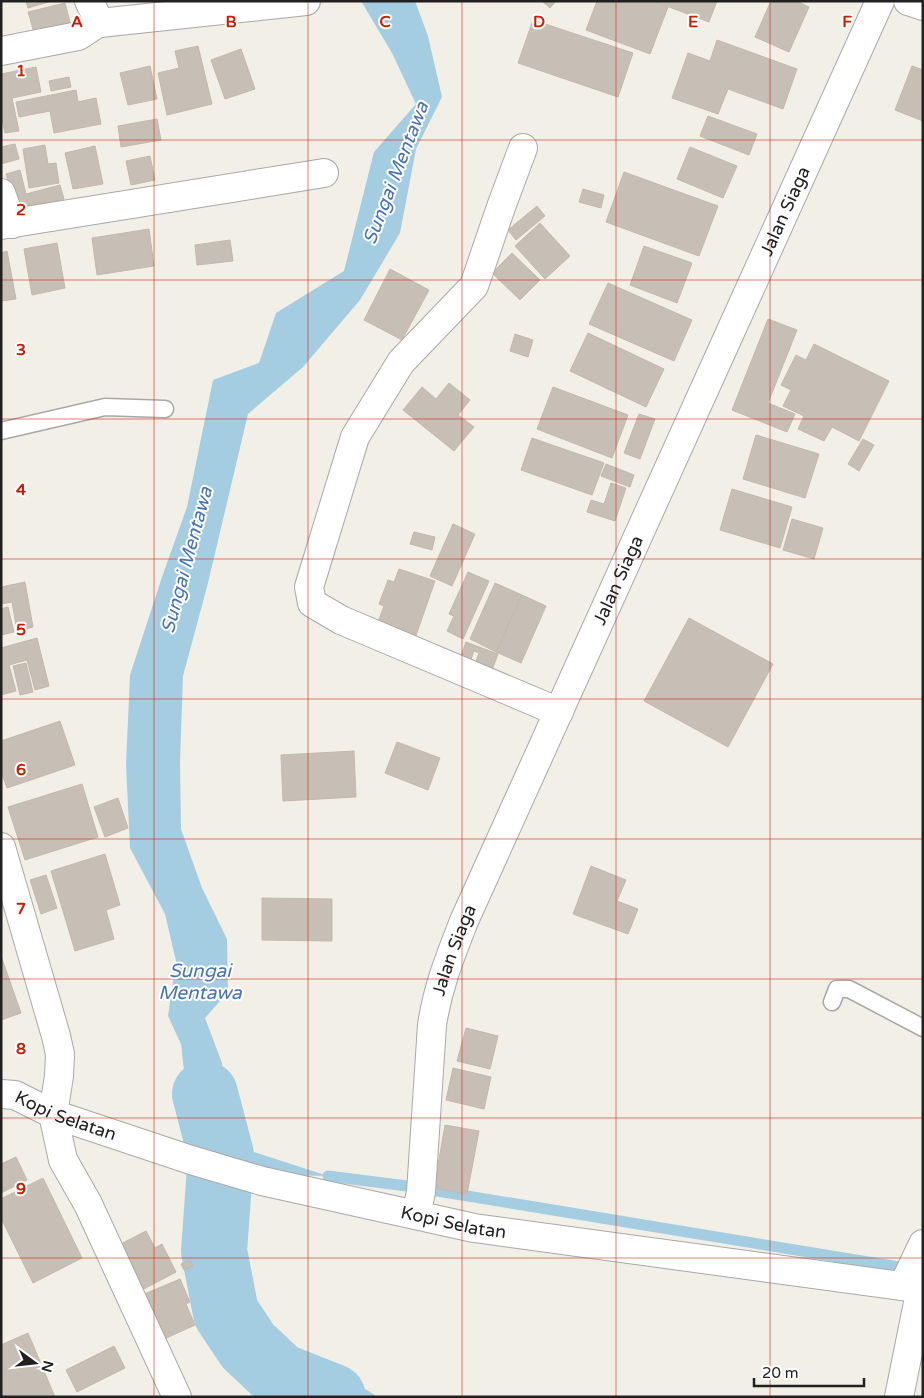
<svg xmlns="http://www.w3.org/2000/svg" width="924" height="1398" viewBox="0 0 924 1398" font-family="'Varela Round',sans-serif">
	<rect width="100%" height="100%" fill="#f2efe7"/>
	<!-- water -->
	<g fill="#a5cde2">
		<path d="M361 1H415L428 36 442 97 416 149 400 233 360 300 303 367 248 414 208 583 183 676 180 761 181 829 202 888 227 939 228 992 205 1018 222 1063 226 1143 328 1176 250 1174 198 1165 192 1142 181 1044 168 1016 176 961 165 914 130 848 126 765 130 675 162 577 187 507 213 380 259 363 276 313 344 271 374 152 416 104 392 53Z"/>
		<path d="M186 1203 225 1217 223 1225 234 1262 273 1352 301 1361 369 1391 377 1397H292L266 1382 231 1342 218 1322 195 1264 200 1241Z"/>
	</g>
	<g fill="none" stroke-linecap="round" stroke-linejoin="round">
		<!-- stream -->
		<path stroke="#a5cde2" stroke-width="11" d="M328 1176 407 1186 911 1269"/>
		<!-- river -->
		<path stroke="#a5cde2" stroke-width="66" d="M205 1094 221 1155 214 1251 226 1313 248 1346 280 1376 333 1397"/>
	</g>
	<!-- building -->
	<g fill="#c7bfb6" stroke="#c5b8a8">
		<path d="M26 1H52L28 8Z"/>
		<path d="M542 1H556L550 8Z"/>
		<path d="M597 1H653L668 7 650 54 586 30Z"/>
		<path d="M653 1H717L709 22Z"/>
		<path d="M771 1H796L809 7 789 52 755 37Z"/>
		<path d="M65 3 71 26 35 36 28 12Z"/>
		<path d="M533 20 633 53 618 97 518 63Z"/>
		<path d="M717 40 797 69 783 109 728 89 718 114 672 98 688 53 710 61Z"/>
		<path d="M198 46 212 104 167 115 158 73 179 68 175 51Z"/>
		<path d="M241 49 255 89 225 99 211 60Z"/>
		<path d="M150 66 157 99 128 105 120 73Z"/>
		<path d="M912 66 923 70V121L895 110Z"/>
		<path d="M36 67 41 92 12 98 19 131 5 133 1 115V74Z"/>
		<path d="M69 77 71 87 51 91 49 81Z"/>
		<path d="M76 90 78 102 96 98 101 124 54 133 50 111 19 117 16 102Z"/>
		<path d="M708 116 757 134 749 155 700 136Z"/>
		<path d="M157 119 161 140 121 147 118 126Z"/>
		<path d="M15 144 19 159 1 164V147Z"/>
		<path d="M45 145 48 164 56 163 59 183 29 188 23 149Z"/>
		<path d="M95 146 103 184 73 189 65 153Z"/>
		<path d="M690 147 737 166 723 198 677 179Z"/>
		<path d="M150 156 155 180 131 185 126 161Z"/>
		<path d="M20 170 26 194 60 185 64 199 16 211 6 174Z"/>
		<path d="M624 172 718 206 699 256 606 222Z"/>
		<path d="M583 189 604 195 601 208 579 202Z"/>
		<path d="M537 206 545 216 516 240 508 230Z"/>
		<path d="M540 223 570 256 545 279 515 246Z"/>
		<path d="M149 229 154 266 97 275 92 238Z"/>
		<path d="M230 240 233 261 197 265 195 245Z"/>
		<path d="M57 243 65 288 32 295 24 249Z"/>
		<path d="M644 246 692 263 677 303 630 285Z"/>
		<path d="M7 251 16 299 1 301V253Z"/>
		<path d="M512 253 540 280 520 300 492 273Z"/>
		<path d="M390 269 429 290 402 340 364 320Z"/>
		<path d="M608 283 692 320 674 361 589 324Z"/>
		<path d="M768 319 797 330 768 403 795 414 787 432 732 410Z"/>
		<path d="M588 333 664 369 646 407 570 371Z"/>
		<path d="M515 334 533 340 528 357 510 351Z"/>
		<path d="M814 344 889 381 859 441 832 427 824 441 798 429 804 416 783 406 791 390 781 385 796 355 806 360Z"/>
		<path d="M449 383 470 400 458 415 474 427 454 451 403 410 422 387 436 399Z"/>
		<path d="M553 387 628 415 612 458 537 429Z"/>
		<path d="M639 414 655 419 640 459 624 453Z"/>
		<path d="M756 435 819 454 805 498 743 479Z"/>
		<path d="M532 438 604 463 592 495 521 470Z"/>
		<path d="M863 439 874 445 859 471 848 464Z"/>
		<path d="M606 464 634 475 630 487 601 476Z"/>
		<path d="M611 483 626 488 615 521 587 512 591 500 604 504Z"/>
		<path d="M732 489 792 507 780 548 720 530Z"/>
		<path d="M792 519 823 528 814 559 783 550Z"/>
		<path d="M453 524 475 534 452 586 430 576Z"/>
		<path d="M414 532 435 537 432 550 410 544Z"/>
		<path d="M399 569 435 581 413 644 375 630 384 606 379 604 388 580 394 582Z"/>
		<path d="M468 572 489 581 463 639 447 631 454 616 449 614Z"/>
		<path d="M25 582 33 627 17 631 12 602 1 604V587Z"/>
		<path d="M495 583 522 595 496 652 470 639Z"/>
		<path d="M522 595 546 606 521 663 496 652Z"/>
		<path d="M8 607 14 632 1 635V609Z"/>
		<path d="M689 618 773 664 728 747 644 701Z"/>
		<path d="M37 638 49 686 35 690 27 660 9 665 16 691 1 695V648Z"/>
		<path d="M466 642 498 654 489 678 472 672 479 653 474 651 468 668 458 664Z"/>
		<path d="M26 663 33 692 20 695 13 666Z"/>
		<path d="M60 721 75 765 7 788 1 771V741Z"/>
		<path d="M397 742 440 758 428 790 385 773Z"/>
		<path d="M354 751 356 797 283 801 281 755Z"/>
		<path d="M82 784 98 837 25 860 8 807Z"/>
		<path d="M118 798 128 828 105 837 94 807Z"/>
		<path d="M105 854 120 905 106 910 114 939 75 951 51 871Z"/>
		<path d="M591 866 626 880 617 901 638 909 628 934 573 914Z"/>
		<path d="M46 875 57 908 41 914 30 880Z"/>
		<path d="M262 898 332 899V941L262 940Z"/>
		<path d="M1 956 21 1013 1 1020Z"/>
		<path d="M466 1028 498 1036 490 1069 457 1061Z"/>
		<path d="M453 1068 491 1077 484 1109 446 1100Z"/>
		<path d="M445 1125 479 1131 467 1194 434 1188Z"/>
		<path d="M16 1157 27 1180 1 1193V1164Z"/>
		<path d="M43 1178 82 1258 33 1283 1 1218V1199Z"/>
		<path d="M146 1231 155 1248 162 1244 176 1272 142 1290 119 1245Z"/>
		<path d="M190 1260 193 1266 184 1270 181 1264Z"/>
		<path d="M180 1279 190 1302 186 1304 195 1325 162 1340 142 1295Z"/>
		<path d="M28 1333 55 1397H1V1345Z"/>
		<path d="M114 1346 125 1368 77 1392 66 1370Z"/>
	</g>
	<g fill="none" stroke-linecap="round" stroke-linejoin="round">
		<!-- service casing -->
		<g stroke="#a8a8a8" stroke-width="19">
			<g id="service">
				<path d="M1 431 105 407 165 409"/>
				<path d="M832 1002 837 989H849L923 1028"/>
			</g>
		</g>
		<!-- minor casing -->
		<g stroke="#a8a8a8" stroke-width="30">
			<g id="minor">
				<path d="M89 1 100 23"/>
				<path d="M908 1 923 6"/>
				<path d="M1 51 78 36C86 32 91 26 100 23L306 1"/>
				<path d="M523 148 501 207 474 286 401 362 355 437 309 587 312 603 341 620 559 712"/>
				<path d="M1 193 12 224"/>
				<path d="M1 225 324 173"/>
				<path d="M1 847 56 1036 60 1054 59 1076 53 1114 63 1160 88 1204 177 1397"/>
				<path id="s1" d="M416 1215 421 1192 432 1025C438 986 450 957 464 921L880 1"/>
				<path d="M903 1286 923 1244"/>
				<path d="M899 1397 921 1288"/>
			</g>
		</g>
		<!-- tertiary casing -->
		<g stroke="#a8a8a8" stroke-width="30">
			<g id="tertiary">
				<path id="s2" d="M1 1094 15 1095 53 1114 191 1160 262 1181 474 1228 923 1289"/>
			</g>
		</g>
		<!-- service -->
		<use href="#service" stroke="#fff" stroke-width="16"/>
		<!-- minor -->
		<use href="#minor" stroke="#fff" stroke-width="28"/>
		<!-- tertiary -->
		<use href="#tertiary" stroke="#fff" stroke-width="28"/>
	</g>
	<!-- grid -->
	<path fill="none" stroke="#d21800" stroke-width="1" stroke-opacity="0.55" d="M154 1V1397M308 1V1397M462 1V1397M616 1V1397M770 1V1397M1 140H923M1 280H923M1 419H923M1 559H923M1 699H923M1 839H923M1 979H923M1 1118H923M1 1258H923"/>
	<g text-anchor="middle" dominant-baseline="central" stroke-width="4" stroke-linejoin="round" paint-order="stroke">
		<!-- street labels -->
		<g font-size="18" fill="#212121" stroke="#fff">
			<text stroke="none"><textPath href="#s1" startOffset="1079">Jalan Siaga</textPath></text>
			<text stroke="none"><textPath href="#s1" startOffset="674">Jalan Siaga</textPath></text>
			<text stroke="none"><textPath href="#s1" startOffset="269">Jalan Siaga</textPath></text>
			<text stroke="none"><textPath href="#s2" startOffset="69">Kopi Selatan</textPath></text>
			<text stroke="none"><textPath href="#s2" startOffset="472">Kopi Selatan</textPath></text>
		</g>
		<!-- water labels -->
		<g font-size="19" font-style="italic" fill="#4572b8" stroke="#fff">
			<text transform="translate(396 173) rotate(-69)">Sungai Mentawa</text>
			<text transform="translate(187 560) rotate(-75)">Sungai Mentawa</text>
			<text x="200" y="971">Sungai<tspan x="200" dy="22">Mentawa</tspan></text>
		</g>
	</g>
	<g font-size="16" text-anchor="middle" font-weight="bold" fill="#d21800" stroke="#fff" stroke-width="4" stroke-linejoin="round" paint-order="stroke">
		<text x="77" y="27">A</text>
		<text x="231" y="27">B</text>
		<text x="385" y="27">C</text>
		<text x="539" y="27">D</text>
		<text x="693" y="27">E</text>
		<text x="847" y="27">F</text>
		<text x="21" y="76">1</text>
		<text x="21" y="215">2</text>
		<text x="21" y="355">3</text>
		<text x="21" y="495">4</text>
		<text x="21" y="635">5</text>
		<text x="21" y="775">6</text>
		<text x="21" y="914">7</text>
		<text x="21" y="1054">8</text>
		<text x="21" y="1194">9</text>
	</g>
	<!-- border -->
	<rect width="924" height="1398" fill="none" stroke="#212121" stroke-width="5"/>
	<!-- north arrow -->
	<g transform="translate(35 1363) rotate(105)" stroke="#ffffff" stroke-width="4" paint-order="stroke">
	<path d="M0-4L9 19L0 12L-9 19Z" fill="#212121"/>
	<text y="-8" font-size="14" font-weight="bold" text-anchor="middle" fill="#212121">N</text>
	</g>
	<!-- scale -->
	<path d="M754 1378v8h110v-8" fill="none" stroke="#212121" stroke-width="2.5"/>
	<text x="762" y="1378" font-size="15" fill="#212121" stroke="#ffffff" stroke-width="4" paint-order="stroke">20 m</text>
</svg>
